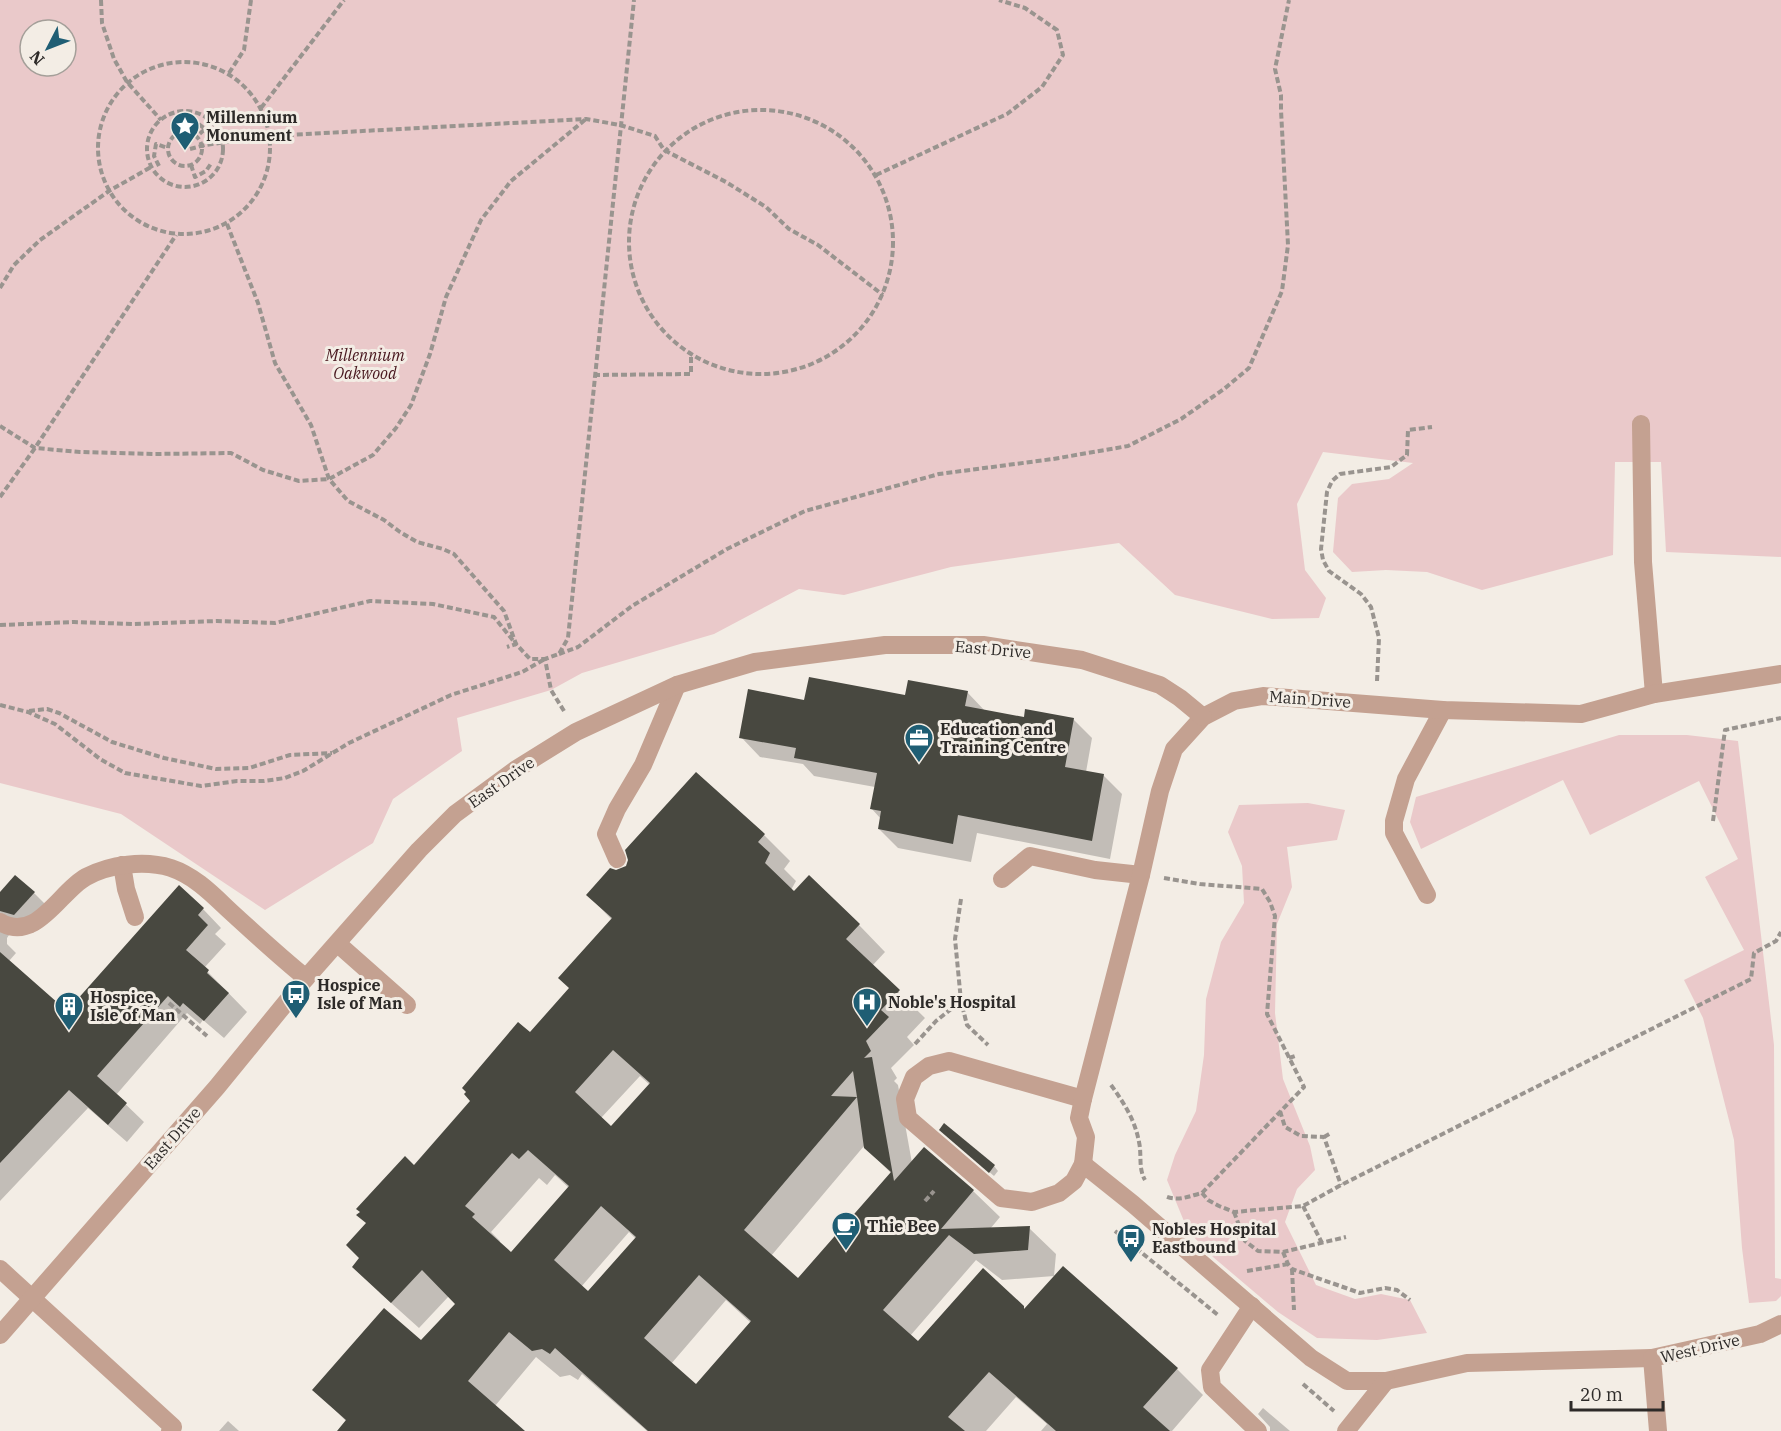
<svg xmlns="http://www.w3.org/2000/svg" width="1781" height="1431" viewBox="0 0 1781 1431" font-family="'IBM Plex Serif',serif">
	<rect width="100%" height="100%" fill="#f3ede5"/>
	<!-- green -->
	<g fill="#eac9ca" fill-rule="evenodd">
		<path d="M0 0H1781V557L1666 552 1661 462H1615L1613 555 1482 590 1427 572 1386 570 1352 572 1333 552 1338 498 1352 484 1389 479 1413 463 1323 452 1297 504 1305 570 1326 598 1319 618 1272 619 1175 595 1119 543 951 567 844 595 799 589 714 634 582 673 551 690 457 718 462 751 393 799 373 843 265 910 121 814 0 783ZM30 30H66V66H30Z"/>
		<path d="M1619 735H1687L1738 741 1774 1045 1775 1278 1781 1279V1296L1776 1301 1749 1303 1742 1248 1734 1140 1703 1018 1684 980 1744 950 1705 877 1738 859 1699 781 1590 835 1563 780 1421 849 1410 822 1416 797Z"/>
		<path d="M1308 803 1345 810 1337 840 1287 847 1292 887 1277 924 1275 1013 1283 1079 1310 1146 1315 1170 1297 1189 1285 1222 1316 1285 1355 1299 1381 1294 1410 1300 1427 1333 1377 1340 1317 1338 1278 1312 1213 1257 1188 1231 1167 1180 1175 1155 1196 1111 1204 1055 1206 999 1221 942 1244 903 1242 866 1228 832 1239 805Z"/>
	</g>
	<!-- shadow -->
	<g fill="#0003" fill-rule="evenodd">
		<path d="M967 692 986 712 1025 719H1073L1092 738 1086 772 1103 775 1122 794 1110 859 977 833 971 862 898 848 879 829 881 819 871 808 875 787 814 776 803 764 760 757 741 737 806 702Z"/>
		<path d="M764 835 790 861 784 869 796 881 791 890 859 925 885 952 872 966 925 1018 907 1037 914 1045 891 1068 897 1078 894 1081 898 1085 912 1163 924 1149 973 1191 1000 1217 990 1229 1029 1228 1056 1254 1054 1276 1002 1280 976 1260 910 1336 919 1343 983 1270 1025 1309 1177 1369 1203 1395 1172 1431H1041L1047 1424 1016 1397 986 1431H647L582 1374 578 1380 570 1375 560 1377 536 1357 495 1406 523 1431H339L347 1422 315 1390 421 1342 457 1304 449 1296 419 1328 380 1293 361 1258 414 1167 571 988 612 920 588 895 616 872ZM640 1076 650 1085 611 1128 601 1118ZM864 1146 892 1174 798 1280 771 1256ZM555 1175 569 1188 511 1255 499 1243 500 1241 491 1232 539 1178 547 1185ZM629 1232 636 1239 589 1293 581 1287ZM726 1300 751 1323 696 1386 671 1364Z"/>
		<path d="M34 893 52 911 33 933 18 929 11 932 7 938V944L16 953 9 961 67 1013 203 909 221 928 215 934 226 944 204 968 247 1012 224 1038 203 1020 200 1024 187 1013 116 1095 144 1122 127 1142 88 1108 0 1201V894Z"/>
		<path d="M945 1134 994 1166 998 1171 994 1176Z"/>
		<path d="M1263 1408 1290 1431H1270V1427L1258 1414Z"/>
		<path d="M228 1421 239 1431H219Z"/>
	</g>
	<!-- building -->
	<g fill="#484840" fill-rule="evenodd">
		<path d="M809 677 905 695 908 680 968 691 965 706 1024 717 1025 709 1074 718 1065 767 1104 774 1092 841 958 815 953 844 878 829 881 811 870 809 877 773 794 758 796 748 739 738 748 689 804 700Z"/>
		<path d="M696 772 765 834 758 842 770 853 765 863 794 891 809 875 860 924 846 939 900 990 881 1010 889 1017 866 1041 871 1051 864 1058 872 1057 894 1181 924 1147 974 1190 941 1229 1030 1226 1028 1250 974 1254 949 1235 883 1310 918 1341 983 1268 1024 1306V1309L1063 1266 1178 1368 1143 1407 1170 1431H1056L989 1372 948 1417 965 1431H648L555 1348 550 1354 542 1349 532 1351 509 1332 468 1381 525 1431H337L346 1420 312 1390 384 1308 421 1340 455 1304 422 1270 391 1303 352 1267 359 1258 346 1245 366 1223 356 1215 360 1212 356 1209 405 1156 414 1165 470 1101 464 1094 466 1092 462 1088 518 1022 530 1032 569 988 558 978 612 918 586 895 610 868 616 870 626 866 628 860 625 850ZM613 1050 650 1083 611 1126 575 1092ZM853 1071 857 1097 831 1096ZM857 1097 864 1148 891 1172 798 1278 744 1230ZM528 1150 569 1186 511 1252 472 1217 475 1214 465 1206 512 1153 519 1159ZM601 1206 636 1237 588 1291 554 1260ZM699 1275 751 1321 696 1384 644 1338Z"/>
		<path d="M15 875 35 892 14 915 0 911V892Z"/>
		<path d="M179 885 204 908 198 915 208 925 186 950 209 970 207 973 229 993 204 1021 183 1003 180 1007 168 996 97 1076 127 1103 108 1125 69 1090 0 1163V952L67 1011Z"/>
		<path d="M944 1123 995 1165 989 1173 939 1130Z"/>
	</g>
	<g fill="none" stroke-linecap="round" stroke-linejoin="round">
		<!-- path -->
		<g stroke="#99948f" stroke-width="4" stroke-dasharray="6 3" stroke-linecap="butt">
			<path d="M101 0 102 23 114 59 127 82 161 120"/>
			<circle cx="184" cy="148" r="86"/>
			<path d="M229 73 244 50 251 0"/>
			<path d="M261 108 344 0"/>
			<circle cx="761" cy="242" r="132"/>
			<circle cx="185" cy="149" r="38"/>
			<path d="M182 119 195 121 205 129 196 137"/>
			<circle cx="185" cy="149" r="17"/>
			<path d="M190 149 205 145 270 136 586 119 620 125 655 136 664 150 726 182 766 207 789 229 818 245 883 295"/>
			<path d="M191 165 195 177 206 171 212 162"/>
			<path d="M159 166 154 156 156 144 168 148"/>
			<path d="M876 175 1007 114 1042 87 1063 55 1057 30 1025 8 999 0"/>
			<path d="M227 224 258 303 275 363 311 425 329 479 348 501 384 520 400 532 417 542 443 549 454 554 504 611 516 644 530 659H544"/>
			<path d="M0 288 14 265 40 240 109 191 151 167"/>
			<path d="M594 375 691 374V356"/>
			<path d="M0 426 35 448 80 452 154 454 231 453 263 470 299 481 329 479 373 455 396 428 411 405 430 354 446 297 481 220 511 181 586 119"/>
			<path d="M0 497 35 448 176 235"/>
			<path d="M0 625 74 622 134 624 217 621 275 623 370 601 433 604 494 617 516 644 507 647"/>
			<path d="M559 654 578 647 632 606 727 549 805 511 939 474 1053 459 1128 446 1181 419 1224 389 1249 368 1282 291 1288 245 1281 110V95L1275 69 1289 0"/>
			<path d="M1377 681 1379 638 1371 607 1361 594 1329 571 1323 560 1321 549 1327 492 1332 481 1340 474 1391 467 1407 455 1408 430 1432 427"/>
			<path d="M0 705 28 712 55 724 100 759 125 773 201 786 237 781H264L285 778 303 771 349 743 451 695 522 672 545 659"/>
			<path d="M29 711 47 709 59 713 112 742 164 758 216 769 249 768 290 755 332 753"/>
			<path d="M564 711 551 690 545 659 559 654 568 638 634 0"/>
			<path d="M1713 821 1725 730 1781 718"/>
			<path d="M1164 878 1200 884 1262 889 1270 902 1275 916 1267 1014 1304 1087 1202 1193C1189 1196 1178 1202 1165 1196"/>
			<path d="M961 899 955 939 961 1001 967 1025 988 1045"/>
			<path d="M169 1003 207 1036"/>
			<path d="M915 1044 936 1021 961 1001"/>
			<path d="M1289 1058 1295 1056"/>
			<path d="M1111 1085C1124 1103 1135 1120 1139 1142 1142 1155 1138 1168 1145 1180"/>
			<path d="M1280 1111 1285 1127 1301 1136 1324 1137 1341 1185"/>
			<path d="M1324 1137 1331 1133"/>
			<path d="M1202 1193 1208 1200 1219 1206 1234 1212 1303 1206 1341 1185 1751 979 1754 953 1776 941 1781 932"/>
			<path d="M925 1201 934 1191"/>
			<path d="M1303 1206 1322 1243"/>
			<path d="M1234 1212 1245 1241 1258 1251 1283 1252 1346 1237"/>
			<path d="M1115 1231 1218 1315"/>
			<path d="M1283 1252 1288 1264 1292 1269 1360 1293 1385 1288 1397 1290 1410 1300"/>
			<path d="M1292 1269 1294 1310"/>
			<path d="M1247 1271 1288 1264"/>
			<path d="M1303 1384 1334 1411"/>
		</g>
		<!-- lane -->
		<g stroke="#c4a191" stroke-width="18">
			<path d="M1641 424 1643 562 1654 694"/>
			<path d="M617 859 606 834 617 809 643 765 677 685"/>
			<path d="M122 865 126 889 135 917"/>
			<path d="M1002 879 1030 856 1095 870 1141 875"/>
			<path d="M1427 895 1394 833V821L1406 779 1443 710"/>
			<path d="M0 922C36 944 60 891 86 877 110 864 145 860 171 868 195 876 213 895 230 911 255 934 280 957 306 978"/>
			<path d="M338 944 407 1005"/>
			<path d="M1083 1099 949 1061 929 1066 914 1077 905 1099 908 1118 1001 1198 1032 1202 1059 1193 1074 1181 1083 1164 1133 1204 1311 1358 1347 1381H1386L1467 1363 1652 1358"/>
			<path d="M0 1269 173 1427 170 1431"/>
			<path d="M1252 1306 1210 1370 1212 1387 1258 1431"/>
			<path d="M1346 1431 1386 1381"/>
		</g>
		<!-- street -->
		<g stroke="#c4a191" stroke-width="18">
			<path d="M1083 1164 1086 1137 1079 1118 1083 1099 1141 875 1160 791 1174 749 1203 717 1234 701 1263 696 1443 710 1581 714 1654 694 1781 674"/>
			<path d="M0 1335 217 1087 306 978 419 850 455 814 515 770 576 732 677 685 755 662 885 645H983L1082 660 1160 685 1180 698 1203 717"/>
			<path d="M1658 1431 1652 1358 1760 1334 1781 1324"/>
		</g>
	</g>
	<!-- icons -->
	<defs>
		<g id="sight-pin" transform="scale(1.5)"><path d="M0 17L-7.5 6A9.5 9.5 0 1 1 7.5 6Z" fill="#1f5e74" stroke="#f3ede5"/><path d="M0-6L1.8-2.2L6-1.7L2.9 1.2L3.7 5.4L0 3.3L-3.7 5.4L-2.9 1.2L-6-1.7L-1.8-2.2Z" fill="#fff"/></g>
		<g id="office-pin" transform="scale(1.5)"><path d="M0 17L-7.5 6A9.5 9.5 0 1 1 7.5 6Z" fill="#1f5e74" stroke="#f3ede5"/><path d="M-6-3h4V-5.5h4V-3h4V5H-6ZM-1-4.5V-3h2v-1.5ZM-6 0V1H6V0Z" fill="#fff"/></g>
		<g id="bus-pin" transform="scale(1.5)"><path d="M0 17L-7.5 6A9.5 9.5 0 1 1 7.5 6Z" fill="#1f5e74" stroke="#f3ede5"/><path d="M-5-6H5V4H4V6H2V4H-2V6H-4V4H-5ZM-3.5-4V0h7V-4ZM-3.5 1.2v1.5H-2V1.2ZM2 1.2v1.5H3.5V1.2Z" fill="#fff"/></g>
		<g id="hospital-pin" transform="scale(1.5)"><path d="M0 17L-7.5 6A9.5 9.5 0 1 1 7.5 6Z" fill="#1f5e74" stroke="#f3ede5"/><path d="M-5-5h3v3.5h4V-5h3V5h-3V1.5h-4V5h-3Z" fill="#fff"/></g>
		<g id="building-pin" transform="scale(1.5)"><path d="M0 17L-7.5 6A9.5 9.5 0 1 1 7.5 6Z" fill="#1f5e74" stroke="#f3ede5"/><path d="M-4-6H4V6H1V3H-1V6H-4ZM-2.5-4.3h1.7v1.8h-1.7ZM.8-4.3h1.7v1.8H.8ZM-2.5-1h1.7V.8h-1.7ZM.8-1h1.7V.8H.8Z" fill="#fff"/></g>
		<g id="cafe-pin" transform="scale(1.5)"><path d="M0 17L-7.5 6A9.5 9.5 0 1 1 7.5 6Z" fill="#1f5e74" stroke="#f3ede5"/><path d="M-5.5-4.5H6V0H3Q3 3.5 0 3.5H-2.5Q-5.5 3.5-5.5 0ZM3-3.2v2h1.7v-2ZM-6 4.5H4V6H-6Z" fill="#fff"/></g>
	</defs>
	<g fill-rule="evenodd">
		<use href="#sight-pin" x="185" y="126"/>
		<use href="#office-pin" x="919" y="738"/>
		<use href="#bus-pin" x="296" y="994"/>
		<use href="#hospital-pin" x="867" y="1002"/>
		<use href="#building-pin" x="69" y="1006"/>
		<use href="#cafe-pin" x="846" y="1226"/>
		<use href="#bus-pin" x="1131" y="1238"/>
	</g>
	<g text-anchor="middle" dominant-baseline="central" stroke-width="6" stroke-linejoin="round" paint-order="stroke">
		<!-- poi labels -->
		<g font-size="16" font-weight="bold" fill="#2d2a28" stroke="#f3ede5" text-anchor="start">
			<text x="206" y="117">Millennium<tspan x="206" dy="18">Monument</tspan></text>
			<text x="940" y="729">Education and<tspan x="940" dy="18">Training Centre</tspan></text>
			<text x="317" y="985">Hospice<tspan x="317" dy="18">Isle of Man</tspan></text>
			<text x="90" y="997">Hospice,<tspan x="90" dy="18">Isle of Man</tspan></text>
			<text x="888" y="1002">Noble's Hospital</text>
			<text x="867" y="1226">Thie Bee</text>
			<text x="1152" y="1229">Nobles Hospital<tspan x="1152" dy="18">Eastbound</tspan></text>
		</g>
		<!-- park labels -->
		<g font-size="16" font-style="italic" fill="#48171e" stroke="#f3ede5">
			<text x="365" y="355">Millennium<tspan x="365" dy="18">Oakwood</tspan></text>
		</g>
		<!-- street labels -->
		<g font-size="16" fill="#2d2a28" stroke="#f3ede5">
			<text transform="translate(993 649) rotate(5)">East Drive</text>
			<text transform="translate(1310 699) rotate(4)">Main Drive</text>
			<text transform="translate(501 782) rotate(-35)">East Drive</text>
			<text transform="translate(172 1138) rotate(-49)">East Drive</text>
			<text transform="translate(1700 1348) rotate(-13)">West Drive</text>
		</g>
	</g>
	<!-- north arrow -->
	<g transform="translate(48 48) rotate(228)"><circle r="28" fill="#f3ede5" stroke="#a49f99" stroke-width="1.5"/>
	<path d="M0-4.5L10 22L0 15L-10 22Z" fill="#1f5e74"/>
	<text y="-9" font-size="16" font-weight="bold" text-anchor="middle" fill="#2d2a28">N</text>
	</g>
	<!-- scale -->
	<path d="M1571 1401v9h92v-9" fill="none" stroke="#2d2a28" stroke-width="3"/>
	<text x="1580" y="1401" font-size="18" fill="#2d2a28" stroke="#f3ede5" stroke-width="4.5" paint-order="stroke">20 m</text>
</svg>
